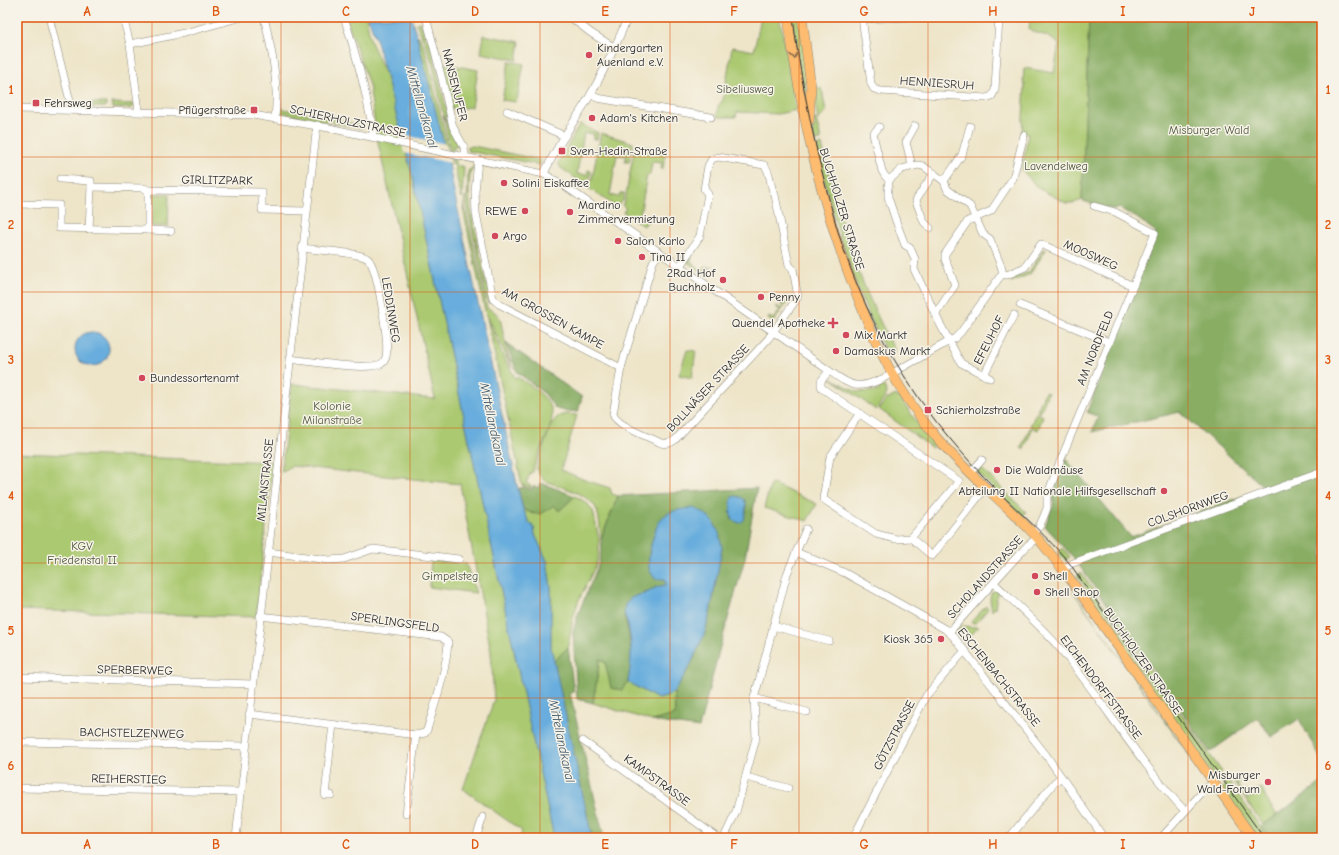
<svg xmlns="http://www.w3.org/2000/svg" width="1339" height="855" viewBox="0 0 1339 855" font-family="'Comic Neue',sans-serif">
	<rect width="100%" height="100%" fill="#f7f3e8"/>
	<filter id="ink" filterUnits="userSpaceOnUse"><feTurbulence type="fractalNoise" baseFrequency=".025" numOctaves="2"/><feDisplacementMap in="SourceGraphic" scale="8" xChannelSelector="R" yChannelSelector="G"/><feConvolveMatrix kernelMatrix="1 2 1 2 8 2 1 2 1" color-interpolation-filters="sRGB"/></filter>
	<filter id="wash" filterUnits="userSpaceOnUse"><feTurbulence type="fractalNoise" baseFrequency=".012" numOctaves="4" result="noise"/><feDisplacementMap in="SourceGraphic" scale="16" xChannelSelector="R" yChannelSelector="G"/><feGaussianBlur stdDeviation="0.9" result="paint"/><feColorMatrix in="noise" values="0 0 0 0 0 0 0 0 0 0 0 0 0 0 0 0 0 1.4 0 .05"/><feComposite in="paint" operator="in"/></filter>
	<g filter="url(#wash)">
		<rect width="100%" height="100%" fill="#eee5c9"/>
		<!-- green -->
		<g fill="#abc971" stroke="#6b7a4e">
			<path d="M346 17H366L371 42 386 75 413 178 554 838H520L522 831 463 789 494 700 491 652 460 484 292 466 281 472 292 384 435 399 377 138 369 85Z"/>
			<path d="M761 17 780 19 796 110 778 114 737 112 736 117H718L717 116 718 106 723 100 732 47 754 51Z"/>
			<path d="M791 17H800L808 81 805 82 807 94H803Z"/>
			<path d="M1030 17H1089L1082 200 1074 203H1066L1038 188 1022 170 1028 134 1022 133 1025 84 1023 83 1024 68 1054 73 1059 44 1049 37 1029 30Z"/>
			<path d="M421 22 426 40 430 39 450 125 442 110 433 66 427 47 416 23Z"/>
			<path d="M418 35 425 49 452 164H449L417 36Z"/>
			<path d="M484 35 520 42 517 60 481 53Z"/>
			<path d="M509 61 524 64 517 100 515 102 502 100Z"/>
			<path d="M441 63 478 70 472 107 452 109Z"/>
			<path d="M816 88 822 89 826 112 818 120 815 104Z"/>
			<path d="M91 103H106V105L105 107H91Z"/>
			<path d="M112 103 135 104 132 108H113Z"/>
			<path d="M278 108 329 118 327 122 279 112Z"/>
			<path d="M443 115 448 126 459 146H453L457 166H463L464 167 462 198 461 196Z"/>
			<path d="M332 119 364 126 362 129 331 122Z"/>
			<path d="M813 119H816L821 140 814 141 812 129 815 128Z"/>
			<path d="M580 124 598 133 597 139H593L594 134 584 133 577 174 587 175 588 170 591 171 590 177 584 184 561 168 558 163Z"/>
			<path d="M601 133 633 143 629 162H625L626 156 617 155 610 195 619 197 620 193H624L623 200 616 207 586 186 592 179Z"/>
			<path d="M635 145C644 144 655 149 664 152L665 154 663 169H661L662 163 652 162 650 175H647L640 215 650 217 644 226 623 212 626 208 622 205 625 200Z"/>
			<path d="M822 145C829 174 836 204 845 233 858 274 875 313 895 351L887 354C873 324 858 293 848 261 835 223 825 185 816 146Z"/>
			<path d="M473 146 541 160 540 165 468 151 466 147Z"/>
			<path d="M472 168H474V169L471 171 470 174 469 193 471 211 473 212 472 215 476 234 478 236 476 238 481 258 483 261 482 262 486 283 488 284 492 303 487 300 467 204 468 171Z"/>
			<path d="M151 194H169L168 226H150Z"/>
			<path d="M465 196V207L487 308 495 312 500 318 507 351 512 368 485 311 463 209Z"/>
			<path d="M1044 249 1046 250 1030 274 1011 282 1010 279 1029 272Z"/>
			<path d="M690 256 692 257 690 261 702 270 706 266 710 268 713 265 710 269 707 268 703 273 687 262Z"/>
			<path d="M786 297 791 299 788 303H787L773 322 768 319 769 317 773 319 780 310 776 307 777 306 781 309 783 305 779 303 780 302 784 304 786 301 784 299Z"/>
			<path d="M487 318 503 356 516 379 517 377C529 384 552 398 552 414 553 423 545 440 541 449 538 457 534 464 533 472H531L526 483 531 486V488L522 485Z"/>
			<path d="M687 350 696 351 692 378 679 375Z"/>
			<path d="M831 378 857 392 878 391 880 387 884 386 887 394 876 410Z"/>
			<path d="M1045 392 1048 393 1040 413 1037 411Z"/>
			<path d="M896 395 897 397H899L920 426 935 443 932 448 879 409 887 398 888 399Z"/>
			<path d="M1036 413 1043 416 1038 430 1030 426Z"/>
			<path d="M567 414 577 415 561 470 585 480 610 488 612 494 618 496 601 539C600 530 600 520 597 511 592 494 560 487 545 481 542 479 538 474 537 470 536 464 549 432 552 424 556 417 559 415 567 414Z"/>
			<path d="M1030 428 1032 429 1024 449 1021 448Z"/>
			<path d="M17 453 273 462 256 617 17 610Z"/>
			<path d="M981 468 1026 512 1022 517 977 472Z"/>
			<path d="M771 483 817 504 807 521 764 508Z"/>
			<path d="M575 496 587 503 593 511 599 539V553L596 565 578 602 573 618 568 647 554 661 551 647V588L547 561 535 535 534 528 529 522 523 509 533 514 555 505 559 511Z"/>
			<path d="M1062 548 1070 557 1065 560 1058 552Z"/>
			<path d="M431 560 466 564 476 593 429 587Z"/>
			<path d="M1081 573 1222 772 1218 776 1214 777 1101 617 1090 596 1091 595 1077 576Z"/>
			<path d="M995 590H998L995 608 992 611C991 604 987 594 995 590Z"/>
			<path d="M1073 591 1206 778V779Z"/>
			<path d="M986 606 988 608 987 610 976 623H974L971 622Z"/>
			<path d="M961 626 977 627H978L965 642 957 633 958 630Z"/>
			<path d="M600 659 605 662 626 683 628 682 658 699 666 697 674 692 675 715 652 721 593 703Z"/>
			<path d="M1237 777 1240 782 1237 785 1244 794 1248 791 1249 793 1245 796 1247 799 1257 795 1254 791 1262 788 1266 799 1277 815 1263 825 1232 780Z"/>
			<path d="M1228 780 1268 838H1257L1222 789 1225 785 1224 783Z"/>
		</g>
		<!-- forest -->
		<g fill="#88ad63" stroke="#5a6c47" fill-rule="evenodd">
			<path d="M1089 17H1322V761L1299 719 1271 737 1258 718 1210 752 1074 558 1045 526 1053 505V494L1066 459 1131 537 1265 488 1180 412 1092 432 1098 417 1087 412 1156 232 1137 218 1119 208 1115 210 1083 201 1082 200Z"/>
			<path d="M506 343 582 397 578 412 560 410 555 408 545 394 517 372Z"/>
			<path d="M541 483 575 496 559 511 554 505C541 515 539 517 523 509L518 489 523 487 532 490 533 486 539 488Z"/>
			<path d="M757 488 745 558 720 647 699 728 652 721 675 715 674 692 690 666 704 635 710 614 722 548 670 513 661 519 653 538 649 552V569L665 579 666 585 657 587 646 593 635 596 624 616C630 630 635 669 627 683 626 685 623 688 622 690L611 688 605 662 600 659 593 703 577 699 573 632 578 614 598 566 602 550 601 539 618 496ZM745 500 746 505V513L732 519 731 504Z"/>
			<path d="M568 647 574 692 570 693 604 838H592L554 661Z"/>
			<path d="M1322 782V838H1269L1261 827Z"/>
		</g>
		<!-- water -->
		<g fill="#67addd" stroke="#496c84">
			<path d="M368 17H411L417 36 449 164 453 187 518 489 523 509 529 522 534 528 535 535 547 561 551 588V647L592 838H554L413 178 377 42Z"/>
			<circle cx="92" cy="349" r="17"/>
			<path d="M735 496C750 497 746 509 744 520L740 523C728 521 730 507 732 497Z"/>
			<path d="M693 508 703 512 713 521 719 533 722 548 719 565 710 613 704 635 690 666 674 692 666 697 658 699 628 682C631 664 633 644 628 626 626 618 621 610 627 602 632 595 639 596 646 593 650 592 653 588 657 587 660 586 663 585 666 585L665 579H655C653 576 650 572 649 568 647 558 654 527 661 519 668 510 682 509 693 508Z"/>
		</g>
		<!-- pier -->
		<path fill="#eee5c9" d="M399 134 446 144 451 163 404 153Z"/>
	</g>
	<g filter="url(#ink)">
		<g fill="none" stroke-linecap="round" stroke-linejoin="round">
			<!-- minor casing -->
			<g stroke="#8c887a" stroke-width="8">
				<g id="minor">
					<path d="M49 17 70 101 71 110"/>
					<path d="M123 17 130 44 139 111"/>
					<path d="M264 17C272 50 279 84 275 118"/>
					<path d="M344 17C353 45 361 72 367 101 369 113 373 125 373 137"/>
					<path d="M426 17 442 79 453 127 464 147 465 157"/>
					<path d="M570 17 591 33 615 48"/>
					<path d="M862 17 871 84 874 89 881 91 986 98 992 96 995 90 999 17"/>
					<path d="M863 19 912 17"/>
					<path d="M130 44 184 33 242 17"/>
					<path d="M591 94 597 98 711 117"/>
					<path d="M17 109 253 115 329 128 544 174 562 184 828 370C850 385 855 391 882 379L955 338 961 332 999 278 1003 274"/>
					<path d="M507 111 565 136"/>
					<path d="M879 127 873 134 882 171 885 176 889 180"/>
					<path d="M478 160 475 192 476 213 493 299 499 304 621 368"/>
					<path d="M912 166 906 142 915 126"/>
					<path d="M544 174C556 146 575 121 591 94 605 69 617 43 628 17"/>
					<path d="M60 179 91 181V187L144 188 148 190"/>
					<path d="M944 181 962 155 970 126"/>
					<path d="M17 204 59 205V228L148 230V190L262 192V210L306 211"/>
					<path d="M930 228 924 222 916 201 917 198 934 173"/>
					<path d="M89 229 91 187"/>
					<path d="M148 230 171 231"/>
					<path d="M660 252 653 262 621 368 613 414C616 426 649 437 661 443 666 444 670 444 675 440L768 339 798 297 793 269 789 265 775 195C769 186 772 173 764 165L718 157 712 159 708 166 704 189 708 194 700 236 680 266"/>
					<path d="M1003 274 1007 275 1025 267 1041 244 1133 286"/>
					<path d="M1020 305 1109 342"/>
					<path d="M935 315 955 285 945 259V254L966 224 968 221 991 211 1013 178 1024 135"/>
					<path d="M290 359C308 361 366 371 381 364 383 363 385 360 386 357 389 343 378 268 368 259 360 252 315 250 302 248"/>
					<path d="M829 371 821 381V386L823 389 959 481 911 538 896 539 876 534 823 499 830 457 860 413"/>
					<path d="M984 375 1014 315"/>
					<path d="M990 378 961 363 939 322 914 269 915 259 910 248 905 245 897 224 888 197V189L889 180 902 169 918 165 923 166 944 181 947 189 970 206 983 234 990 239 1001 266 1003 274"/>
					<path d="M971 472 982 460"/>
					<path d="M1034 533 1039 527 1044 516 1047 508V496L1059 464 1155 233 1115 212 1094 206"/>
					<path d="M911 538 932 556 986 487"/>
					<path d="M268 552 329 560 344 559 373 549 459 559"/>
					<path d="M796 552 845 573 945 629 953 636 1046 755 1104 838"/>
					<path d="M1063 569 1073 563 1322 472"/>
					<path d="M994 583C1017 605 1042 627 1063 652 1105 704 1139 762 1185 811"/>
					<path d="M773 626 829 641"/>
					<path d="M949 632 1013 561 1028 545 1037 538"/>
					<path d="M17 677 253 684"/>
					<path d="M754 698 807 712"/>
					<path d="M249 714 416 735 425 733 427 730C436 700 446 673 448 642L441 637 260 616"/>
					<path d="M583 741 718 838"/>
					<path d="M17 742 246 746"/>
					<path d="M746 777 788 788"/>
					<path d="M17 788 240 792"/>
					<path d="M331 795H325L333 724"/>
					<path d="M406 814 416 735"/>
					<path d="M236 838 317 125"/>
					<path d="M476 838 483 817"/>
					<path d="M724 838 736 812 756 738 754 698 759 681 787 574 806 529"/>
					<path d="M853 838 926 696 961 655 966 651"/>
					<path d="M1009 838 1054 783 1061 777"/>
					<path d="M1161 838 1206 788 1214 783"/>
				</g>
			</g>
			<!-- major casing -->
			<g stroke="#8c887a" stroke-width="10">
				<g id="major">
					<path d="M788 17C800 111 821 205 856 293 865 316 874 340 886 362 899 388 918 415 937 438 966 472 1001 500 1032 532 1047 548 1060 566 1073 583L1253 838"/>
					<path d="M802 17 811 87 809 121"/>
				</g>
			</g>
			<!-- minor -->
			<use href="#minor" stroke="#fff" stroke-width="7"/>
			<!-- major -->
			<use href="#major" stroke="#fdbc70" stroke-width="9"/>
			<!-- tram -->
			<path stroke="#2b2b2b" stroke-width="1" d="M793 17C798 63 807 106 817 151 823 176 829 200 836 225 858 300 896 373 946 434 962 453 979 473 997 490 1022 515 1048 537 1070 564L1264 838"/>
		</g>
		<!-- one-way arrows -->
		<defs><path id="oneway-chevron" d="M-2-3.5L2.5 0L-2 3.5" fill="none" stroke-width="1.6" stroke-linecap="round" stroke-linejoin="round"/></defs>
		<use stroke="#8a6c4a" href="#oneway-chevron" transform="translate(794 56) rotate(80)"/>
	</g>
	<!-- grid -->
	<path fill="none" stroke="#df570e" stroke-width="1" stroke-opacity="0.55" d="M152 17V838M281 17V838M410 17V838M540 17V838M670 17V838M799 17V838M928 17V838M1058 17V838M1188 17V838M17 157H1322M17 292H1322M17 428H1322M17 563H1322M17 698H1322"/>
	<!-- markers -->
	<g fill="#d1495b" stroke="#f7f3e8" stroke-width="1.5">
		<circle cx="589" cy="55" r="4"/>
		<rect x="32" y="99" width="8" height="8" rx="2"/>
		<rect x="250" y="106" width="8" height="8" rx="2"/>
		<circle cx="592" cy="118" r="4"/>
		<rect x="558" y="147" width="8" height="8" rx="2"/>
		<circle cx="504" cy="183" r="4"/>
		<circle cx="525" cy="211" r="4"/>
		<circle cx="570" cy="212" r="4"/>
		<circle cx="495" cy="236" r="4"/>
		<circle cx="618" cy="241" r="4"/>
		<circle cx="642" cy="257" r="4"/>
		<circle cx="723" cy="280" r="4"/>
		<circle cx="761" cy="297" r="4"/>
		<path d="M831 317h4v4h4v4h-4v4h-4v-4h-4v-4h4z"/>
		<circle cx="846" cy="335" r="4"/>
		<circle cx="836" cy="351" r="4"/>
		<circle cx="142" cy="378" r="4"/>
		<rect x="924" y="406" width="8" height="8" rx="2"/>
		<circle cx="997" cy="470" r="4"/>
		<circle cx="1164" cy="491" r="4"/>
		<circle cx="1035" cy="576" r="4"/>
		<circle cx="1037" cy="592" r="4"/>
		<circle cx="941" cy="639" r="4"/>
		<circle cx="1268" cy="782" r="4"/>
	</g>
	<g text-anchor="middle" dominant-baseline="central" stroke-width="3" stroke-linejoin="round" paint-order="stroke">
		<!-- poi labels -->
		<g font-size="12" fill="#2b2b2b" stroke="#f7f3e8" text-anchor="start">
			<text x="597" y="48">Kindergarten<tspan x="597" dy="14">Auenland e.V.</tspan></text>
			<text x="44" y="103">Fehrsweg</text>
			<text x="246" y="110" text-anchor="end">Pflügerstraße</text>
			<text x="600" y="118">Adam's Kitchen</text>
			<text x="570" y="151">Sven-Hedin-Straße</text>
			<text x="512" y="183">Solini Eiskaffee</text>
			<text x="578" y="205">Mardino<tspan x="578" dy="14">Zimmervermietung</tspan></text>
			<text x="517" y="211" text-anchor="end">REWE</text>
			<text x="503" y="236">Argo</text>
			<text x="626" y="241">Salon Karlo</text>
			<text x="650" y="257">Tina II</text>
			<text x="715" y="273" text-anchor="end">2Rad Hof<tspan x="715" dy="14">Buchholz</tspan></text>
			<text x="769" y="297">Penny</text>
			<text x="825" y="323" text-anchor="end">Quendel Apotheke</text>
			<text x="854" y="335">Mix Markt</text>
			<text x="844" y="351">Damaskus Markt</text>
			<text x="150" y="378">Bundessortenamt</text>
			<text x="936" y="410">Schierholzstraße</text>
			<text x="1005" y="470">Die Waldmäuse</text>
			<text x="1156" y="491" text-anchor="end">Abteilung II Nationale Hilfsgesellschaft</text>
			<text x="1043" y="576">Shell</text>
			<text x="1045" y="592">Shell Shop</text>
			<text x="933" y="639" text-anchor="end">Kiosk 365</text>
			<text x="1260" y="775" text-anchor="end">Misburger<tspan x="1260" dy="14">Wald-Forum</tspan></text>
		</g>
		<!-- street labels -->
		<g font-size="12" fill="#2b2b2b" stroke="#f7f3e8">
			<text transform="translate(937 83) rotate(4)">HENNIESRUH</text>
			<text transform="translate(455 85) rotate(76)">NANSENUFER</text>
			<text transform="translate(348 121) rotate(12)">SCHIERHOLZSTRASSE</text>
			<text transform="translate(217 180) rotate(1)">GIRLITZPARK</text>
			<text transform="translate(842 209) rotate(73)">BUCHHOLZER STRASSE</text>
			<text transform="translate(1091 255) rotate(24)">MOOSWEG</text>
			<text transform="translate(391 310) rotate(81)">LEDDINWEG</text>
			<text transform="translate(553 318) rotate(29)">AM GROSSEN KAMPE</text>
			<text transform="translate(989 340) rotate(-63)">EFEUHOF</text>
			<text transform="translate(1095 348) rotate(-68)">AM NORDFELD</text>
			<text transform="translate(708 388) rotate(-47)">BOLLNÄSER STRASSE</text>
			<text transform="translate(265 480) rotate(-84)">MILANSTRASSE</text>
			<text transform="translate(1188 509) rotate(-20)">COLSHORNWEG</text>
			<text transform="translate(985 577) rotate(-48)">SCHOLANDSTRASSE</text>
			<text transform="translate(395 622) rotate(8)">SPERLINGSFELD</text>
			<text transform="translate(1143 661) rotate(55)">BUCHHOLZER STRASSE</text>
			<text transform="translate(135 670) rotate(1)">SPERBERWEG</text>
			<text transform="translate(999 677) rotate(51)">ESCHENBACHSTRASSE</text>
			<text transform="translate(1101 687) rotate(53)">EICHENDORFFSTRASSE</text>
			<text transform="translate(132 733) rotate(1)">BACHSTELZENWEG</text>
			<text transform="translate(894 735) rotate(-63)">GÖTZSTRASSE</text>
			<text transform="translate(129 779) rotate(1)">REIHERSTIEG</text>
			<text transform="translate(657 780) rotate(36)">KAMPSTRASSE</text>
		</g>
		<!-- park labels -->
		<g font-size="12" fill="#515a40" stroke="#f7f3e8">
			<text x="745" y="89">Sibeliusweg</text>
			<text x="1209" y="130">Misburger Wald</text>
			<text x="1056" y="166">Lavendelweg</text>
			<text x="332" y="406">Kolonie<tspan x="332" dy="14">Milanstraße</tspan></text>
			<text x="82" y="546">KGV<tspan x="82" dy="14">Friedenstal II</tspan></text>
			<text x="450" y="576">Gimpelsteg</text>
		</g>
		<!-- water labels -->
		<g font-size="13" font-style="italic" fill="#405869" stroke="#f7f3e8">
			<text transform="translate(422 107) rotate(74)">Mittellandkanal</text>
			<text transform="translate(493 424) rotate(78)">Mittellandkanal</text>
			<text transform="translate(562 741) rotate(78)">Mittellandkanal</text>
		</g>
	</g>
	<!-- margin -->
	<rect width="1339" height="855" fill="none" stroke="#f7f3e8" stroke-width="44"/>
	<rect x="22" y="22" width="1295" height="811" fill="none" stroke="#df570e" stroke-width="1.5"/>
	<g font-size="13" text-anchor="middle" font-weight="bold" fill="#df570e">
		<text x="87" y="16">A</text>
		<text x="216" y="16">B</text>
		<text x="346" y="16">C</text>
		<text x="475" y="16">D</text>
		<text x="605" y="16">E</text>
		<text x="734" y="16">F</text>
		<text x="864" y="16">G</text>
		<text x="993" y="16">H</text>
		<text x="1123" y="16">I</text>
		<text x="1252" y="16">J</text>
		<text x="11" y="94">1</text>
		<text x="1328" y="94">1</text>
		<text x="11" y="229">2</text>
		<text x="1328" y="229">2</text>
		<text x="11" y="364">3</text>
		<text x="1328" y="364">3</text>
		<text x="11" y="500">4</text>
		<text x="1328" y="500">4</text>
		<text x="11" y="635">5</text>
		<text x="1328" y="635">5</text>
		<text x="11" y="770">6</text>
		<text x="1328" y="770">6</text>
		<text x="87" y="849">A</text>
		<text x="216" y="849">B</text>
		<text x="346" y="849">C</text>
		<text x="475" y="849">D</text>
		<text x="605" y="849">E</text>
		<text x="734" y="849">F</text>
		<text x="864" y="849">G</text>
		<text x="993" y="849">H</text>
		<text x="1123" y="849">I</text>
		<text x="1252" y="849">J</text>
	</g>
</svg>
